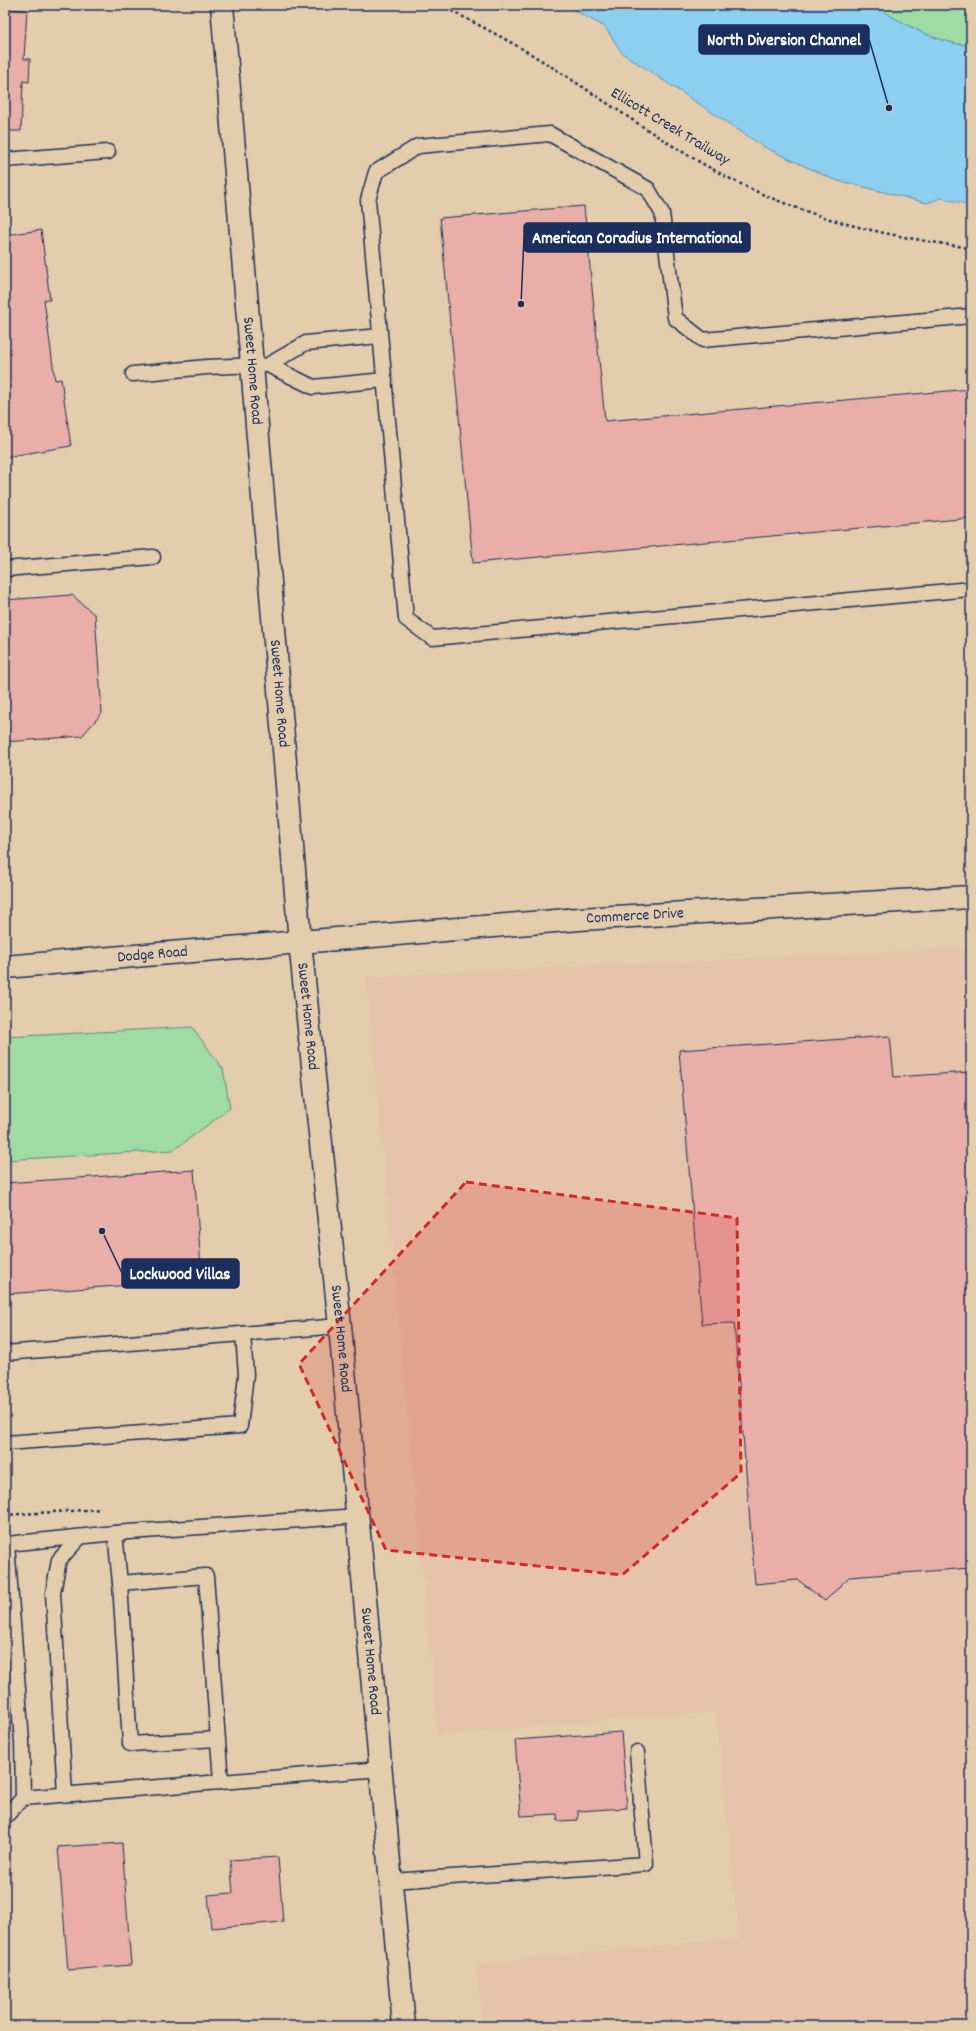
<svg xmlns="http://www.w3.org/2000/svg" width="976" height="2031" viewBox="0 0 976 2031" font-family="Dekko,sans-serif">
	<rect width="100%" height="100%" fill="#e3cdac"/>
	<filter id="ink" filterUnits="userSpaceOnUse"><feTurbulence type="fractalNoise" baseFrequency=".025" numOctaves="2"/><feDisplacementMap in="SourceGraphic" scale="8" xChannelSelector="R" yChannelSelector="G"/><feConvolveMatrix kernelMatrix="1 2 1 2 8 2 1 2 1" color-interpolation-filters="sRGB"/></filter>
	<g filter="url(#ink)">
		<!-- built -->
		<path fill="#e5c4ab" d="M971 948V2026H482L476 1964 739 1938 716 1712 438 1735 366 977Z"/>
		<!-- green -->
		<g fill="#9edca4" stroke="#5c8681">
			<path d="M872 5H971V45C935 44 902 22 872 5Z"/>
			<path d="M192 1027 223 1069 230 1108 174 1150 5 1160V1037Z"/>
		</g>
		<!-- water -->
		<path fill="#8dcfef" stroke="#5f8fb5" d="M565 5H872C902 22 935 44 971 45V205L941 198 927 203 832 179 764 147 622 53 605 27Z"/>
		<!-- building -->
		<g fill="#e9aea8" stroke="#1b2f5e">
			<path d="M5 9 27 10 24 59H30L29 82 23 81 21 131H5Z"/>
			<path d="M584 206 605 421 971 389V518L473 563 440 218Z"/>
			<path d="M41 230 50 300H44L55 380 61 379 71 446 5 457V235Z"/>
			<path d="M72 595 95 615 102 713 82 736 5 742V600Z"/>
			<path d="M890 1036 894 1077 971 1072V1568L849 1577 825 1601 798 1580 755 1584 734 1323 702 1324 679 1050Z"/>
			<path d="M194 1170 202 1280 5 1294V1183Z"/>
			<path d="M621 1732 627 1808 578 1811V1820L558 1821 557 1814 521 1816 515 1740Z"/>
			<path d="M122 1843 131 1965 68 1970 58 1847Z"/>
			<path d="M278 1857 283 1922 211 1928 208 1895 233 1893 230 1860Z"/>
		</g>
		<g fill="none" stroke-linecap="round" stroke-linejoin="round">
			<!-- service casing -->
			<g stroke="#1b2f5e" stroke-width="17">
				<g id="service">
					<path d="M5 160 108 152"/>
					<path d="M971 316 703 340 675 318 662 213 648 189 550 134 418 146 376 172 368 200 406 619 432 638 971 589"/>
					<path d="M380 336 306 343 268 365 313 387 385 380"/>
					<path d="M133 374 207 367 260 365"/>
					<path d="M5 569 153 557"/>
					<path d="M5 1353 340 1326"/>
					<path d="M5 1443 240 1426 246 1375 243 1334"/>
					<path d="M115 1533 120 1583"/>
					<path d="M218 1739 130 1744 120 1583 206 1576 221 1782"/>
					<path d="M65 1794 53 1593 59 1560 80 1537"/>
					<path d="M23 1798 22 1742 7 1544 115 1533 358 1516"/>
					<path d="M5 1817 23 1798 381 1769"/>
					<path d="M391 1881 646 1864 637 1752"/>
				</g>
			</g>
			<!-- minor casing -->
			<g stroke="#1b2f5e" stroke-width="25">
				<g id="minor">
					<path id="s1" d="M300 942 579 919 971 897"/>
				</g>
			</g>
			<!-- tertiary casing -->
			<g stroke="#1b2f5e" stroke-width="25">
				<g id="tertiary">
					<path id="s2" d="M5 967 300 942"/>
				</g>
			</g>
			<!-- secondary casing -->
			<g stroke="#1b2f5e" stroke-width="25">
				<g id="secondary">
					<path id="s3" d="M222 5 300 942 340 1326 404 2026"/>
				</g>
			</g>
			<!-- path -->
			<g stroke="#1b2f5e" stroke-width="2.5" stroke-dasharray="3 3" stroke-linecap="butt">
				<path d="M441 5C476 24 513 42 547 64 624 112 698 170 784 203 844 227 907 239 971 248"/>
				<path d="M5 1515 101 1509"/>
			</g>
			<!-- service -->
			<use href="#service" stroke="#e3cdac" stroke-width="14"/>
			<!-- minor -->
			<use href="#minor" stroke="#e3cdac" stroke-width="22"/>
			<!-- tertiary -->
			<use href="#tertiary" stroke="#e3cdac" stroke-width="22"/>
			<!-- secondary -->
			<use href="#secondary" stroke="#e3cdac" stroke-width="22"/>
		</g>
	</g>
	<!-- marked area -->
	<path fill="#d62828" fill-opacity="0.2" stroke="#d62828" stroke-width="3" stroke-dasharray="8 5" stroke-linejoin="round" d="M466 1182 737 1218 741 1473 622 1575 386 1550 299 1364Z"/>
	<g text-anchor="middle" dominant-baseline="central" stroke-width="4" stroke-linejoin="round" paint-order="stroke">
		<!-- street labels -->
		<g font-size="16" fill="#1b2f5e" stroke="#e3cdac">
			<text transform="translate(670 127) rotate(31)">Ellicott Creek Trailway</text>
			<text stroke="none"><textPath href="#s3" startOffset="367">Sweet Home Road</textPath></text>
			<text stroke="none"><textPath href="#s3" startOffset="691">Sweet Home Road</textPath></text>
			<text stroke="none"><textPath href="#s1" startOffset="336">Commerce Drive</textPath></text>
			<text stroke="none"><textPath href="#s2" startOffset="148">Dodge Road</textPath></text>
			<text stroke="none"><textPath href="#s3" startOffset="1015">Sweet Home Road</textPath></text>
			<text stroke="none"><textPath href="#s3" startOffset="1339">Sweet Home Road</textPath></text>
			<text stroke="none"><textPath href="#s3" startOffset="1663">Sweet Home Road</textPath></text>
		</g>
	</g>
	<!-- callouts -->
	<path fill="none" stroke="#1b2f5e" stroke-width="1.5" d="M889 108L869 39M521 304L524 237M102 1231L122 1273"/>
	<g fill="#1b2f5e" stroke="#e3cdac" stroke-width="1.5">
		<circle cx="889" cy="108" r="4"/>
		<circle cx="521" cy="304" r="4"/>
		<circle cx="102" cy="1231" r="4"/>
	</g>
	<g fill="#1b2f5e" stroke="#1b2f5e" stroke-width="1.5">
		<rect x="699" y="25" width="170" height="29" rx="4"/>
		<rect x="524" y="223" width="226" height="29" rx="4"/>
		<rect x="122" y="1259" width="117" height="29" rx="4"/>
	</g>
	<g font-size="17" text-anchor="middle" font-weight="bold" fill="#fff">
		<text x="784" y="45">North Diversion Channel</text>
		<text x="637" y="243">American Coradius International</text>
		<text x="180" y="1279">Lockwood Villas</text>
	</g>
	<!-- margin -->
	<rect width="976" height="2031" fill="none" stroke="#e3cdac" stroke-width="20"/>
	<rect x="10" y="10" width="956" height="2011" fill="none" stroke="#1b2f5e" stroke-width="1.5" filter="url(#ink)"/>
</svg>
